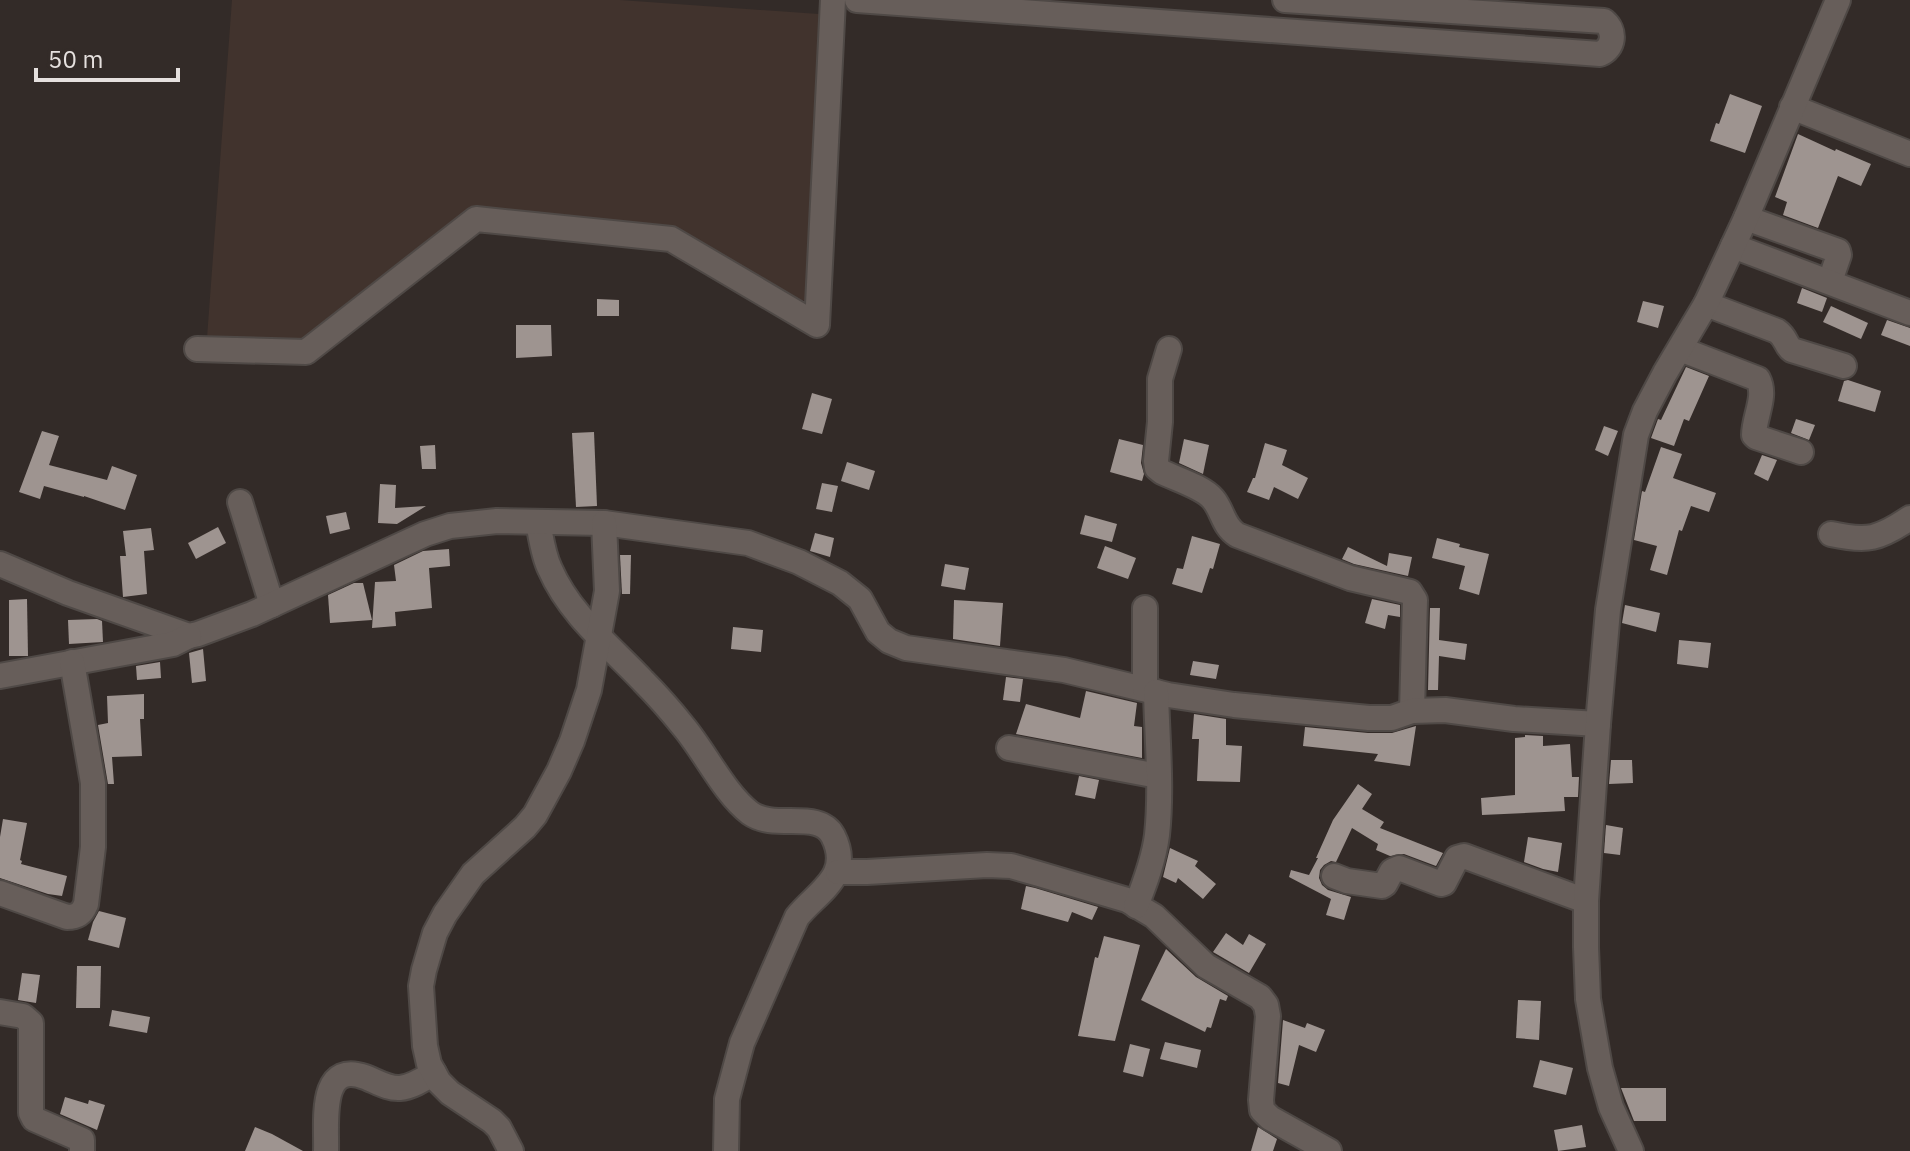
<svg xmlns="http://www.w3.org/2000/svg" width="1910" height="1151" viewBox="0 0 1910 1151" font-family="'IBM Plex Sans',sans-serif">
	<rect width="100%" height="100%" fill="#332b28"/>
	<!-- built -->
	<path fill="#41332d" d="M232 0H620L833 15 815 301 799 300 673 229 472 210 309 338H207Z"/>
	<!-- building -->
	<g fill="#9e9490">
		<path d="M1730 94 1762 106 1745 153 1710 141 1716 123 1719 124Z"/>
		<path d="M1798 134 1835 151 1836 149 1871 164 1861 186 1838 176 1818 228 1783 215 1787 202 1775 197Z"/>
		<path d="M1802 288 1827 298 1822 312 1797 303Z"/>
		<path d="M597 299 619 300V316H597Z"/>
		<path d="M1643 301 1664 306 1658 328 1637 322Z"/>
		<path d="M1831 306 1868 323 1861 339 1823 322Z"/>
		<path d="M1887 320 1910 328V346L1881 335Z"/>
		<path d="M516 325H551L552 356 516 358Z"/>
		<path d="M1686 367 1709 376 1689 421 1684 419 1674 446 1651 438 1658 419 1661 420Z"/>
		<path d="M1848 380 1881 391 1875 412 1838 401 1844 381Z"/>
		<path d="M812 393 832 399 822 434 802 429Z"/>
		<path d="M1796 419 1815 425 1809 440 1791 433Z"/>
		<path d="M1604 426 1618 431 1608 456 1595 450Z"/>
		<path d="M42 431 59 436 49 465 107 480 112 466 137 475 125 510 84 496V497L44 486 40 499 19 492Z"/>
		<path d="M594 432 597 506 576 507 572 433Z"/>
		<path d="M1119 439 1143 445 1141 463 1144 474 1142 481 1110 472Z"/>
		<path d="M1184 439 1209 445 1203 474 1179 463Z"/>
		<path d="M1265 443 1287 450 1282 465 1308 478 1298 499 1274 487 1269 500 1247 492 1253 478H1255Z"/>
		<path d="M435 445 436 469H422L420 446Z"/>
		<path d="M1661 447 1682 454 1673 478 1716 493 1709 512 1691 506 1682 531 1679 530 1667 575 1650 570 1657 546 1634 540 1642 491 1645 492Z"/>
		<path d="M1762 455 1777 460 1768 481 1754 474Z"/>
		<path d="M847 462 875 471 869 490 841 481Z"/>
		<path d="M822 483 838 486 832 512 816 509Z"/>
		<path d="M380 484 396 485 395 508 426 506 397 524 378 523Z"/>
		<path d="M346 512 350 529 330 534 326 516Z"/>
		<path d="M1085 515 1117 524 1112 542 1080 534Z"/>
		<path d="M218 527 226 543 196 559 188 543Z"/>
		<path d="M151 528 154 550 144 551 147 594 123 597 120 556H126L123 531Z"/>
		<path d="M815 533 834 538 830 557 810 551Z"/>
		<path d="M1192 536 1220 544 1213 569 1210 568 1202 593 1172 584 1177 568 1183 569Z"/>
		<path d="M1437 538 1460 544 1459 547 1489 554 1479 595 1459 589 1465 566 1432 558Z"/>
		<path d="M1105 546 1136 558 1128 579 1097 568Z"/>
		<path d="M1348 547 1387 566 1389 553 1412 557 1408 576 1354 564 1342 559Z"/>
		<path d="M449 549 450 566 429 568 432 608 395 612 396 626 372 628 375 582 396 581 394 565 423 551Z"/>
		<path d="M620 555H631L630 594H622Z"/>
		<path d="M945 564 969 568 965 590 941 586Z"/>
		<path d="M354 583H363L372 620 330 623 328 595Z"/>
		<path d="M27 599 28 656H9V600Z"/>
		<path d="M1372 599 1400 605V617L1388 615 1385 629 1365 623Z"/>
		<path d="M954 600 1003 603 1000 646 953 639Z"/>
		<path d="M1625 605 1660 613 1656 632 1622 623Z"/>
		<path d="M1430 608H1440L1439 640 1467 644 1465 660 1439 656 1438 690H1428Z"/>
		<path d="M97 619 102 621 103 642 69 644 68 620Z"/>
		<path d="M733 627 763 630 761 652 731 649Z"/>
		<path d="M1679 640 1711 643 1708 668 1677 664Z"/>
		<path d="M203 649 206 681 192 683 189 653Z"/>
		<path d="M1193 661 1219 665 1216 679 1190 675Z"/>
		<path d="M160 662 161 678 137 680 136 666Z"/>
		<path d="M1006 677 1023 679 1020 702 1003 700Z"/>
		<path d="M1086 691 1137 703 1134 726 1142 727V758L1016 734 1026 704 1080 718Z"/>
		<path d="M144 694V719H140L142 756 112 757 114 784H108L98 725 108 723 107 696Z"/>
		<path d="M1194 714 1226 719V745L1242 746 1240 782 1197 781 1199 739H1192Z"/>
		<path d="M1416 726 1410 766 1374 761 1378 754 1303 746 1305 727 1368 733H1392Z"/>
		<path d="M1525 735 1543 736V746L1570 744 1572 777H1579L1578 797H1564L1565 811 1482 815 1481 798 1515 795V738L1525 737Z"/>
		<path d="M1611 760H1632L1633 783 1609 784Z"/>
		<path d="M1079 776 1099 780 1095 799 1075 795Z"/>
		<path d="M1358 784 1372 794 1362 809 1384 822 1380 828 1443 853 1436 866 1404 854 1390 856 1376 850 1378 844 1352 828 1336 862 1331 861 1324 865 1320 870 1319 878 1322 885 1328 890 1351 897 1344 920 1326 915 1331 899 1289 877 1291 870 1309 875 1318 858H1316L1333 820Z"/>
		<path d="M3 819 27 823 20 860 22 861 21 864 67 876 62 896 48 894 0 878V837Z"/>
		<path d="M1606 825 1623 828 1620 855 1604 853Z"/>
		<path d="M1528 837 1562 843 1558 872 1543 869 1524 862Z"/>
		<path d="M1170 848 1198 861 1195 866 1216 884 1203 899 1178 878 1176 883 1163 877Z"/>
		<path d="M1026 886 1035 888 1098 907 1092 920 1072 912 1068 922 1021 909Z"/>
		<path d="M99 911 126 918 119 948 88 940 93 922Z"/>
		<path d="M1226 933 1243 945 1249 934 1266 944 1249 973 1213 952Z"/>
		<path d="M1104 936 1140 945 1115 1041 1078 1036 1095 957 1098 958Z"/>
		<path d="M1166 949 1196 977 1228 996 1226 1001 1220 999 1211 1028 1207 1027 1205 1032 1141 1000Z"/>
		<path d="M77 966H101L100 1008H76Z"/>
		<path d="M22 973 40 975 36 1003 18 1000Z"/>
		<path d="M1518 1000 1541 1001 1539 1040 1516 1038Z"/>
		<path d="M112 1010 150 1017 147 1033 109 1026Z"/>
		<path d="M1283 1020 1305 1028 1307 1023 1325 1030 1316 1052 1299 1045 1289 1086 1278 1083Z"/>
		<path d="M1165 1042 1201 1050 1197 1068 1160 1059Z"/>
		<path d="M1130 1044 1150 1049 1143 1077 1123 1072Z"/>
		<path d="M1540 1060 1573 1068 1566 1095 1533 1087Z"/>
		<path d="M1621 1088H1666V1121H1634Z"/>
		<path d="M65 1097 88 1104 89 1100 105 1105 97 1130 60 1114Z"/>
		<path d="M1582 1125 1586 1147 1558 1151 1554 1130Z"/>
		<path d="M255 1127 272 1134 303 1151H245Z"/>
		<path d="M1258 1127 1277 1139 1273 1151H1251Z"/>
	</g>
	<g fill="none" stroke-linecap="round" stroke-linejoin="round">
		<!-- minor casing -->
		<g stroke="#4f4946" stroke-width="28">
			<g id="minor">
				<path d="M857 0 1600 54C1614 48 1616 31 1604 21L1285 0"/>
				<path d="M1792 107 1910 154"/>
				<path d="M1746 218 1838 251 1839 255 1830 281"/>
				<path d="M1733 246 1910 313"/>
				<path d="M1706 304 1777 331C1787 338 1785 345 1792 350L1844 366"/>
				<path d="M197 349 306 352 476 219 671 239 817 325 833 0"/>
				<path d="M1169 349 1160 379V422L1156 461 1157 468 1162 472C1176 479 1203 487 1213 499 1223 511 1223 526 1237 535L1350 578 1410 592 1415 600 1412 711"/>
				<path d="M1680 349 1758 379C1767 396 1754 417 1754 435L1756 437 1801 452"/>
				<path d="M240 502 272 605"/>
				<path d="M538 522C541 537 543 555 550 569 570 615 610 646 643 681 657 695 671 711 683 726 705 752 724 793 750 813 775 831 819 809 833 836 853 876 818 891 797 917L742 1043 727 1099 726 1151"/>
				<path d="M1831 534C1868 542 1879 539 1910 518"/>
				<path d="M0 564 68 593 189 636 198 634 252 614 425 534 450 526 497 521 604 523 748 543 799 562 840 583 860 599 878 632 889 641 906 648 1064 670 1168 695 1234 705 1369 718H1392L1412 711 1445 710 1514 719 1598 724"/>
				<path d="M0 676 173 644 189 636"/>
				<path d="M1145 689V608"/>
				<path d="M1009 748 1158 776"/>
				<path d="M838 872H867L987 865 1011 866 1039 874 1127 900 1154 916 1206 966 1260 997 1266 1005 1268 1016 1261 1100 1262 1110 1270 1118 1329 1151"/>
				<path d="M1334 876 1347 881 1382 886 1385 884 1392 871 1399 868 1441 884 1444 883 1457 858 1464 856 1586 901"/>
				<path d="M0 893 67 917C77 917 82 914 86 904L93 847V783L72 662"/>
				<path d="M1136 906C1145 883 1154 859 1157 835 1162 789 1157 737 1156 692"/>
				<path d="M0 1012 23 1016 31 1023V1113L34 1119 82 1140V1151"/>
				<path d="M326 1151C327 1123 318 1060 365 1077 376 1081 388 1089 400 1088 412 1087 424 1079 434 1073"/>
				<path d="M511 1151 499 1128 492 1121 450 1093 439 1082 429 1064 425 1046 421 986 424 970 435 933 445 914 473 874 525 827 535 815 559 771 572 741 589 690 607 591 604 523"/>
				<path d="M1631 1151 1611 1107 1600 1068 1588 999 1586 947V901L1598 724 1608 610 1636 435 1645 411 1665 373 1706 304 1746 218 1838 0"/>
			</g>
		</g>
		<!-- minor -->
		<use href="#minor" stroke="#675e5a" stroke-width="24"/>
	</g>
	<!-- scale -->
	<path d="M36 68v12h142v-12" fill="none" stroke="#e5e0de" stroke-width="4"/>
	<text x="48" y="68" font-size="24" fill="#e5e0de" stroke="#332b28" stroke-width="6" paint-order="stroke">50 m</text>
</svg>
